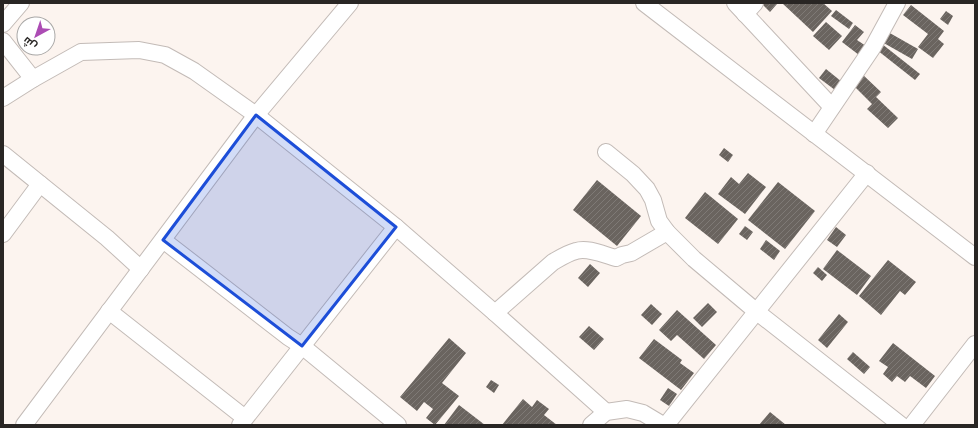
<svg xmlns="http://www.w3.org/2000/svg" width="978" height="428" viewBox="0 0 978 428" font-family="Cabin,Cairo,sans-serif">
	<defs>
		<pattern id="building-hatch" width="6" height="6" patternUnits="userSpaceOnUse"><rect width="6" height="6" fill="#6a645f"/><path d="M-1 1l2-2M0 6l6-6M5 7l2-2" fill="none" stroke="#7f7a76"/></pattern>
	</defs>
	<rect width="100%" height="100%" fill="#fcf4ef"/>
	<!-- building -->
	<g fill="url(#building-hatch)">
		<path d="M763 3H775L777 4 770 12 762 4Z"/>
		<path d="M782 3H823L832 11 813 32Z"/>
		<path d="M911 5 944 31 938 39 944 44 933 58 918 47 928 34 903 15Z"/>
		<path d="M836 10 853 23 849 29 831 16Z"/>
		<path d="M946 11 953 16 948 25 940 19Z"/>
		<path d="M826 22 842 36 829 50 813 36Z"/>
		<path d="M855 25 864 32 857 40 866 46 859 55 842 42Z"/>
		<path d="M888 32 918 49 912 59 882 42Z"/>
		<path d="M882 44 920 74 915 80 877 50Z"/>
		<path d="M826 69 842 82 835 90 819 78Z"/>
		<path d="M862 74 881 92 876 97 898 118 888 128 867 109 872 104 852 84Z"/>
		<path d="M724 148 733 155 728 162 719 155Z"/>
		<path d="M748 173 766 187 745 214 718 194 731 177 739 184Z"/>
		<path d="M597 180 641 216 617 246 573 210Z"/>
		<path d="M778 182 815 211 785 249 748 220Z"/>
		<path d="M705 192 738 219 718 244 685 218Z"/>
		<path d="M745 226 753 232 747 240 739 234Z"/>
		<path d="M836 227 846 235 837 247 827 240Z"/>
		<path d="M766 240 780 251 774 260 760 249Z"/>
		<path d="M837 250 871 276 857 295 823 269Z"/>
		<path d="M888 260 916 282 905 295 900 291 881 315 859 296Z"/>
		<path d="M590 264 600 273 588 287 578 278Z"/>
		<path d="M818 267 827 275 822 281 813 273Z"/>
		<path d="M708 303 717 312 702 327 693 318Z"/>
		<path d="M651 304 662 314 652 325 641 315Z"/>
		<path d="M677 310 716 345 704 359 677 335 671 341 659 330Z"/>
		<path d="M839 314 848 322 827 348 818 340Z"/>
		<path d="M589 326 604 339 594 350 579 337Z"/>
		<path d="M449 338 466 353 442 383 459 396 435 425 426 418 433 409 424 402 417 411 400 397Z"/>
		<path d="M654 339 682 360 680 363 694 373 681 390 639 358Z"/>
		<path d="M893 343 935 376 926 388 910 376 905 382 897 376 892 382 883 374 888 367 879 361Z"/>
		<path d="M853 352 870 367 864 374 847 359Z"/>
		<path d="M491 380 499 385 494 393 486 387Z"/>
		<path d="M668 388 677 394 669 406 660 400Z"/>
		<path d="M523 399 532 407 537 400 549 409 544 415 557 425H502Z"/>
		<path d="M459 405 485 425H444Z"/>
		<path d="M770 412 786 425H759Z"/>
	</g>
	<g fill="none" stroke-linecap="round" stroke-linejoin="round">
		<!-- minor casing -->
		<g stroke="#c3bbb7" stroke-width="18">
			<g id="minor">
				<path d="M644 3 975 257"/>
				<path d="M735 3 832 107"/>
				<path d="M745 14 755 3"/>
				<path d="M3 24 21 3"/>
				<path d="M3 41 33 79"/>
				<path d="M3 98 33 79 81 52 139 50 165 55 194 71 256 115 350 3"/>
				<path d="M814 134 873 47 897 3"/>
				<path d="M606 152 633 174 647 189 653 200 659 221 667 232 694 259 757 312 901 425"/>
				<path d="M3 154 107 238 141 269"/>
				<path d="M3 234 40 184"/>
				<path d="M163 240 288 337 302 346 398 425"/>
				<path d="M109 311 245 418"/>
				<path d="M495 313 553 262C560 258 568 253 576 251 588 247 604 255 616 258L622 255 631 253 667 232"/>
				<path d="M24 425 256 115 396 227 495 313 606 412"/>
				<path d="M240 425 396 227"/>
				<path d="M591 425 606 412 627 409 643 413 663 425"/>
				<path d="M666 425 867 173"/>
				<path d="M912 425 975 344"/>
			</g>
		</g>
		<!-- minor -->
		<use href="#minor" stroke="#fff" stroke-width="16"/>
	</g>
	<!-- marked area -->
	<path fill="#1d4ed8" fill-opacity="0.2" stroke="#1d4ed8" stroke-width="3" stroke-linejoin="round" d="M256 115 396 227 302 346 163 240Z"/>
	<!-- border -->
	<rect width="978" height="428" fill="none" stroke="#292624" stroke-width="8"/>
	<!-- north arrow -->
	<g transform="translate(36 36) rotate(220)"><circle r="19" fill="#ffffff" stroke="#a9a8a7"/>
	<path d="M0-3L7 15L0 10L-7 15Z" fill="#ac4cb4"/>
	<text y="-6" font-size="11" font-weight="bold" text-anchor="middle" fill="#292624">ش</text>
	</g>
</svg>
